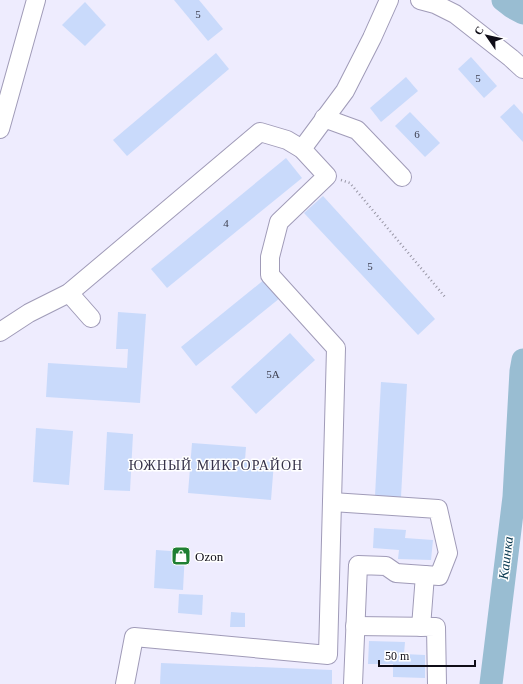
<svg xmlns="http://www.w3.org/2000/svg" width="523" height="684" viewBox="0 0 523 684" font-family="'Times New Roman',serif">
	<rect width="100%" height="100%" fill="#eeecfe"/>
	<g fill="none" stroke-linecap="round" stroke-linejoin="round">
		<!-- river -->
		<g stroke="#99bdd2" stroke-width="23">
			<path d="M503 0 512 7 523 13"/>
			<path d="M491 684 514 497 521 371 523 360"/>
		</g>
	</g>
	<!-- building -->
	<g fill="#c9dafb">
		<path d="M174 0H199L223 29 208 41Z"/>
		<path d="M85 2 106 25 85 46 62 25Z"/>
		<path d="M216 53 229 69 127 156 113 140Z"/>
		<path d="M471 57 497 86 484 98 458 69Z"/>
		<path d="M406 77 418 91 381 122 370 108Z"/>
		<path d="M514 104 523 114V142L500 117Z"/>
		<path d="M410 112 440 143 425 157 395 126Z"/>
		<path d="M286 158 302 178 167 288 151 269Z"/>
		<path d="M323 196 435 319 418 335 304 213Z"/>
		<path d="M265 279 280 298 196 366 181 347Z"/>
		<path d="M118 312 146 314 140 403 46 397 48 363 127 368 128 349H116Z"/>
		<path d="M290 333 315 360 256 414 231 387Z"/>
		<path d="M381 382 407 384 401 497 375 496Z"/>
		<path d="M36 428 73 431 69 485 33 482Z"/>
		<path d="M107 432 133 434 130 491 104 490Z"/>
		<path d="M192 443 246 447 245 460 274 462 271 500 188 493Z"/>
		<path d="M374 528 406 530 405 538 433 540 431 560 398 559 399 550 373 548Z"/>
		<path d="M156 550 185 552 183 590 154 588Z"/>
		<path d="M179 594 203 595 202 615 178 613Z"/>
		<path d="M231 612 245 613V627H230Z"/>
		<path d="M369 641 405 642 404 654 425 655V678L393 677V664H368Z"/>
		<path d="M161 663 332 670V684H160Z"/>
	</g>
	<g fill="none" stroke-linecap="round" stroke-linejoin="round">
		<!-- minor casing -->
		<g stroke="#a09bb8" stroke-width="20">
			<g id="minor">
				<path d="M420 0 435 4 455 14 511 58 523 69"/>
				<path d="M324 118 357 130 402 177"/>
				<path d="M0 129 36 0"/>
				<path d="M302 149 345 91 372 38 389 0"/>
				<path d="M69 293 91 318"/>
				<path d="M0 332 29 313 69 293 260 132 287 140 302 149 327 176 279 222 270 257V275L336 348 328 655 134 637 125 684"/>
				<path d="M332 502 438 509 448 553 439 576 396 573 386 566 358 565 353 684"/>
				<path d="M355 626 436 627 437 684"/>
				<path d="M421 627 425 575"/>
			</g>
		</g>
		<!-- path -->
		<path stroke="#9795a4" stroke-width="2.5" stroke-dasharray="1 3" stroke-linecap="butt" d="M341 180 350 183 445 297"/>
		<!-- minor -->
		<use href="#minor" stroke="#fff" stroke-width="18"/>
	</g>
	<!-- icons -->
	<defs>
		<g id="shop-square" transform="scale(1)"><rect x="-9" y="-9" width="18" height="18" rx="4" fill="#1f7f32" stroke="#fff"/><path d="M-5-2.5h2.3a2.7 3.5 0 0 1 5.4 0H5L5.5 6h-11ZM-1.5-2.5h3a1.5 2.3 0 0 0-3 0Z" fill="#fff"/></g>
	</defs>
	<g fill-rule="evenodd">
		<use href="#shop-square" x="181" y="556"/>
	</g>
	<g text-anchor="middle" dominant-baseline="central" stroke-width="3" stroke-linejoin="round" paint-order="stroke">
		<!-- number labels -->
		<g font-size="11" fill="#3e4050">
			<text x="198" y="14">5</text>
			<text x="478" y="78">5</text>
			<text x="417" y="134">6</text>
			<text x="226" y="223">4</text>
			<text x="370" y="266">5</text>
			<text x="273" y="374">5А</text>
		</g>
		<!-- poi labels -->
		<g font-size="13" fill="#0f0d17" stroke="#fff" text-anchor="start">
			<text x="195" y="556">Ozon</text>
		</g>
		<!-- neighbourhood labels -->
		<g font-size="14" letter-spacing="1" fill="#353149" stroke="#fff">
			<text x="216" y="465">ЮЖНЫЙ МИКРОРАЙОН</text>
		</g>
		<!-- water labels -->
		<g font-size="14" font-style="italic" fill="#0c3c53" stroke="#fff">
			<text transform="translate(506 558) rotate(-83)">Каинка</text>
		</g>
	</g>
	<!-- north arrow -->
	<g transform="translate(487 36) rotate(304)" stroke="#ffffff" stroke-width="3" paint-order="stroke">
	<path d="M0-3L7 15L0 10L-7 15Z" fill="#0f0d17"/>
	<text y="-6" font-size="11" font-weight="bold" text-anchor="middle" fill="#0f0d17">С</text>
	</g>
	<!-- scale -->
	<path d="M379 660v6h96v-6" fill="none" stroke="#0f0d17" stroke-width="2"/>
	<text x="385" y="660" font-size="12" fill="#0f0d17" stroke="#ffffff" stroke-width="3" paint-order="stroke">50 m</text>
</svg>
